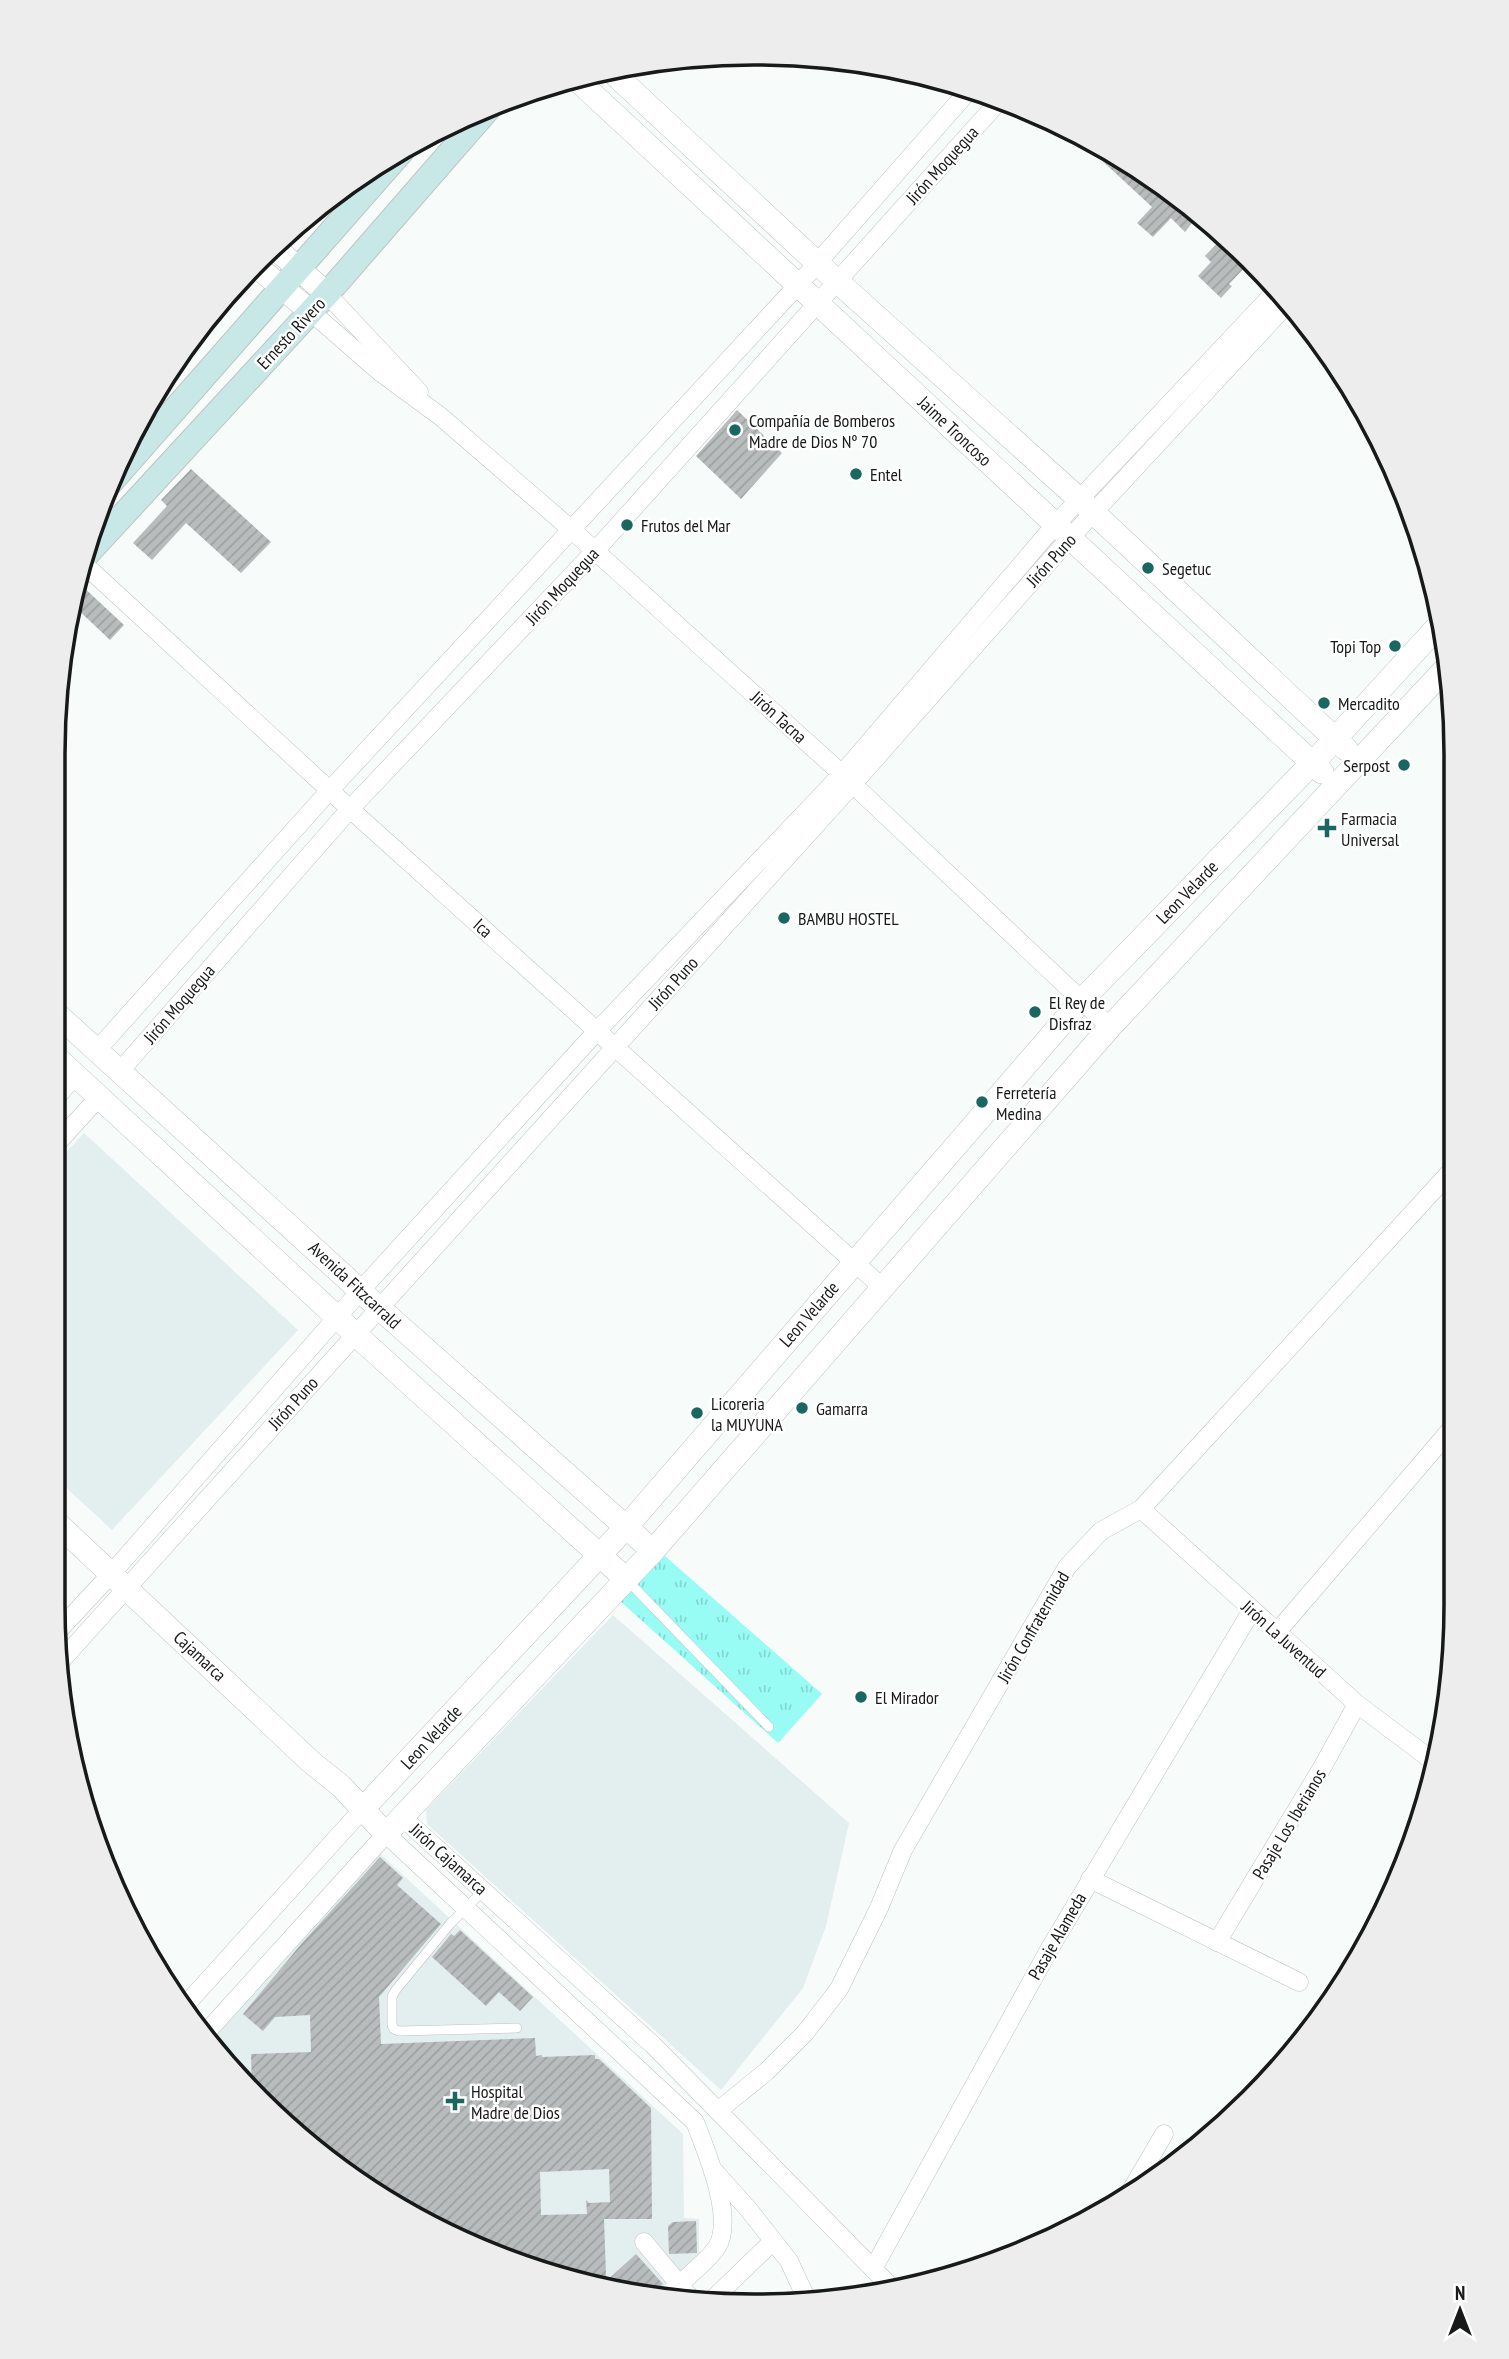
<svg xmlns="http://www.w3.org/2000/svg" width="1509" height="2359" viewBox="0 0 1509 2359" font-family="'PT Sans Narrow',sans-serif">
	<defs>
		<pattern id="grass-tufts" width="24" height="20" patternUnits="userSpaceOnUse" patternTransform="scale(1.75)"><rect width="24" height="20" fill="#99fcf4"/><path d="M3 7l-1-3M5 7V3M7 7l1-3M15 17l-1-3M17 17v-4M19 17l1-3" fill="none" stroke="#83d7d1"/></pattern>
		<pattern id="building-hatch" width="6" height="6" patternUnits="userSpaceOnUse" patternTransform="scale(1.75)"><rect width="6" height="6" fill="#b9bcbc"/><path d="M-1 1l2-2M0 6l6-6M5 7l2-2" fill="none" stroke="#9ea1a1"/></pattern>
	</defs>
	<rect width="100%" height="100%" fill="#f7fbfa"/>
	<!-- built -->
	<g fill="#e2efee">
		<path d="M84 1133 298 1330 112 1530 59 1481V1160Z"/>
		<path d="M613 1615 849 1823 826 1926 803 1988 721 2090 427 1824 426 1810Z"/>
		<path d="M377 1851 683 2134 684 2218 699 2219V2257L657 2295 528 2269 404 2213 327 2161 227 2068 207 2041Z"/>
	</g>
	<!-- grass -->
	<path fill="url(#grass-tufts)" d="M665 1556 822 1694 778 1743 619 1600Z"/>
	<!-- building -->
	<g fill="url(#building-hatch)" fill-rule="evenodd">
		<path d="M1087 138 1105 146 1199 214 1185 232 1171 218 1153 237 1137 223 1152 207 1083 143Z"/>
		<path d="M1225 235 1250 262 1229 284 1232 286 1221 298 1198 276 1211 262 1205 256Z"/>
		<path d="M737 410 782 453 741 499 696 456Z"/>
		<path d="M191 469 271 542 241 573 186 523 152 560 133 543 167 506 161 500Z"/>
		<path d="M80 584 124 625 110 640 74 606Z"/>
		<path d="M380 1857 403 1878 397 1885 441 1924 379 1997 381 2044 535 2038 536 2056 542 2055V2057L595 2055V2059H599L651 2108 652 2219H604L606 2276 567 2277 528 2269 409 2215V2203H390L327 2161 252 2091 251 2054 311 2052 310 2015 275 2017 263 2031 243 2014 302 1943ZM609 2169 610 2202 589 2203 586 2200 587 2214 541 2215 540 2172Z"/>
		<path d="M460 1930 533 1997 520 2011 499 1992 486 2006 432 1957 451 1934 454 1936Z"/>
		<path d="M696 2221 697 2253 669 2254 668 2226 673 2222Z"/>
		<path d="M636 2254 663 2284 653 2294 603 2284Z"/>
	</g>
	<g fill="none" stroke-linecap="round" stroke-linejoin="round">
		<!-- service casing -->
		<g stroke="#bec2c1" stroke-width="10">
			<g id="service">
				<path d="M627 1580 769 1727"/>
				<path d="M484 1890 450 1924 395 1991 392 1997V2025L394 2029 399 2031 517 2028"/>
			</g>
		</g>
		<!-- minor casing -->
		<g stroke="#bec2c1" stroke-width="19">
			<g id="minor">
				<path d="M327 294 419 392"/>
				<path d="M310 311 380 372 440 416 572 530 842 774 1110 1027"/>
				<path d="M85 565 350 809 883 1288"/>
				<path d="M97 1050 330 790 798 285 971 88"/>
				<path d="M120 1071 350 809 595 551 1001 99"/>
				<path d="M59 1094 76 1075"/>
				<path d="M59 1141 99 1097"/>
				<path d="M1141 1509 1357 1704 1433 1761"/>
				<path d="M59 1630 111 1574 361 1290 597 1031 842 774 1055 525 1277 290"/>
				<path d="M1277 1632 1452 1428"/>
				<path d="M59 1663 852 785 1070 538 1288 303"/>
				<path d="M401 1816 653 2045 895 2291"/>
				<path d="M1090 1879 1299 1982"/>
				<path d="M1217 1942 1323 1766 1357 1704"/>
				<path d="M182 2009 361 1811"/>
				<path d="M203 2036 386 1834 695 2122C706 2151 735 2218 717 2247 709 2260 678 2285 666 2296"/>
				<path d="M719 2110 767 2071 805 2033 839 1989 879 1908 903 1850 1067 1567 1101 1531 1141 1509 1453 1169"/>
				<path d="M715 2172 749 2210 789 2261 808 2302"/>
				<path d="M1126 2199 1164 2134"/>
				<path d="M644 2242 694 2302"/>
				<path d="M873 2269 1050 1948 1252 1610"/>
				<path d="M707 2305 773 2241"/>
			</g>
		</g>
		<!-- tertiary casing -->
		<g stroke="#bec2c1" stroke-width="24">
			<g id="tertiary">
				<path d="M610 70 817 263 1079 499 1346 749"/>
				<path d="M573 76 1322 772"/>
				<path d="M274 247 327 294"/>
				<path d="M255 265 310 311"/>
				<path d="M59 1016 378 1307 653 1551"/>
				<path d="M59 1060 355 1334 627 1580"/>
				<path d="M59 1525 311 1762 341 1786 386 1834 653 1551 1110 1027 1448 666"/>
				<path d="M361 1811 627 1526 1082 1000 1324 751 1441 623"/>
			</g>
		</g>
		<!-- secondary casing -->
		<g stroke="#bec2c1" stroke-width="26">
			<g id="secondary">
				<path d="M105 489 402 151"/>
				<path d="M88 553 327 294 489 108"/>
			</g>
		</g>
		<!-- service -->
		<use href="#service" stroke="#fff" stroke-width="9"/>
		<!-- minor -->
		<use href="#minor" stroke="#fff" stroke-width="18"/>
		<!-- tertiary -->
		<use href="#tertiary" stroke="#fff" stroke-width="23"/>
		<!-- secondary -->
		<use href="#secondary" stroke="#c7e8e6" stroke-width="24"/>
	</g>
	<!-- markers -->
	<g fill="#1a6762" stroke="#fff" stroke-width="2.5">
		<circle cx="735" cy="430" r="7"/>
		<circle cx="856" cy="474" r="7"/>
		<circle cx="627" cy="525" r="7"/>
		<circle cx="1148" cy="568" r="7"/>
		<circle cx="1395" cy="646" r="7"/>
		<circle cx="1324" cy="703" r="7"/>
		<circle cx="1404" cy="765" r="7"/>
		<path d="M1323.5 817.5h7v7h7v7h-7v7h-7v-7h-7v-7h7z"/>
		<circle cx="784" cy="918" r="7"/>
		<circle cx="1035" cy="1012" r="7"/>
		<circle cx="982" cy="1102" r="7"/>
		<circle cx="802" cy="1408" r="7"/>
		<circle cx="697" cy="1413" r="7"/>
		<circle cx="861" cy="1697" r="7"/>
		<path d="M451.5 2090.5h7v7h7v7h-7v7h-7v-7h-7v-7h7z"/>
	</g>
	<g text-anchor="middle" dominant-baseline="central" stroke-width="5" stroke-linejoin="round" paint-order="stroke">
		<!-- street labels -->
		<g font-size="18" fill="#181919" stroke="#fff">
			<text transform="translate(942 165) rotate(-48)">Jirón Moquegua</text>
			<text transform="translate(291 333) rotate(-47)">Ernesto Rivero</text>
			<text transform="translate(955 431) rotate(43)">Jaime Troncoso</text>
			<text transform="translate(1051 560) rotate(-48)">Jirón Puno</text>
			<text transform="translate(562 586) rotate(-47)">Jirón Moquegua</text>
			<text transform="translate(779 717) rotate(42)">Jirón Tacna</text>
			<text transform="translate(1187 892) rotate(-46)">Leon Velarde</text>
			<text transform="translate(483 928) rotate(42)">Ica</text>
			<text transform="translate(673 983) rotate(-48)">Jirón Puno</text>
			<text transform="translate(179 1004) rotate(-49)">Jirón Moquegua</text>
			<text transform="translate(355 1285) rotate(43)">Avenida Fitzcarrald</text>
			<text transform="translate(809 1314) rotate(-49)">Leon Velarde</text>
			<text transform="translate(293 1403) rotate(-48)">Jirón Puno</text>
			<text transform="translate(1033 1627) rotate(-60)">Jirón Confraternidad</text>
			<text transform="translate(1284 1639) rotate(42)">Jirón La Juventud</text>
			<text transform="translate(200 1656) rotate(43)">Cajamarca</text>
			<text transform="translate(431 1737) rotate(-47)">Leon Velarde</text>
			<text transform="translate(1289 1824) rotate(-59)">Pasaje Los Iberianos</text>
			<text transform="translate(449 1859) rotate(42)">Jirón Cajamarca</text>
			<text transform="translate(1057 1936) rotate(-60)">Pasaje Alameda</text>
		</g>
		<!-- poi labels -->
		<g font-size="18" fill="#181919" stroke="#fff" text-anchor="start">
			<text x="749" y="420">Compañía de Bomberos<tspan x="749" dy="21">Madre de Dios Nº 70</tspan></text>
			<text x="870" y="474">Entel</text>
			<text x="641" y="525">Frutos del Mar</text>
			<text x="1162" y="568">Segetuc</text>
			<text x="1381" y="646" text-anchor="end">Topi Top</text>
			<text x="1338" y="703">Mercadito</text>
			<text x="1390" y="765" text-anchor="end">Serpost</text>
			<text x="1341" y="818">Farmacia<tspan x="1341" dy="21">Universal</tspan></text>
			<text x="798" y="918">BAMBU HOSTEL</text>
			<text x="1049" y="1002">El Rey de<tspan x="1049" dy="21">Disfraz</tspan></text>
			<text x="996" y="1092">Ferretería<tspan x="996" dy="21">Medina</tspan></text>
			<text x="711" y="1403">Licoreria<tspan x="711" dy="21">la MUYUNA</tspan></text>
			<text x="816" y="1408">Gamarra</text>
			<text x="875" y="1697">El Mirador</text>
			<text x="471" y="2091">Hospital<tspan x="471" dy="21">Madre de Dios</tspan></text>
		</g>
	</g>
	<!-- crop -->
	<path d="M0 0H1509V2359H0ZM754 65H755A689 689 0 0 1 1444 754V1605A689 689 0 0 1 755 2294H754A689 689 0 0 1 65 1605V754A689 689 0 0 1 754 65Z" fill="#ededed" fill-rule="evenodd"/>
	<path fill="none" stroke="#181919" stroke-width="3.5" d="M754 65H755A689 689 0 0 1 1444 754V1605A689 689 0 0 1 755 2294H754A689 689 0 0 1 65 1605V754A689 689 0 0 1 754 65Z"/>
	<!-- north arrow -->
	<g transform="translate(1460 2310)" stroke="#ffffff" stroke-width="5" paint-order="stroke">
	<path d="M0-5L12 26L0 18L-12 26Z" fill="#181919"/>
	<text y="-10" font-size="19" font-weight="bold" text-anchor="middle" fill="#181919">N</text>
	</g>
</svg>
